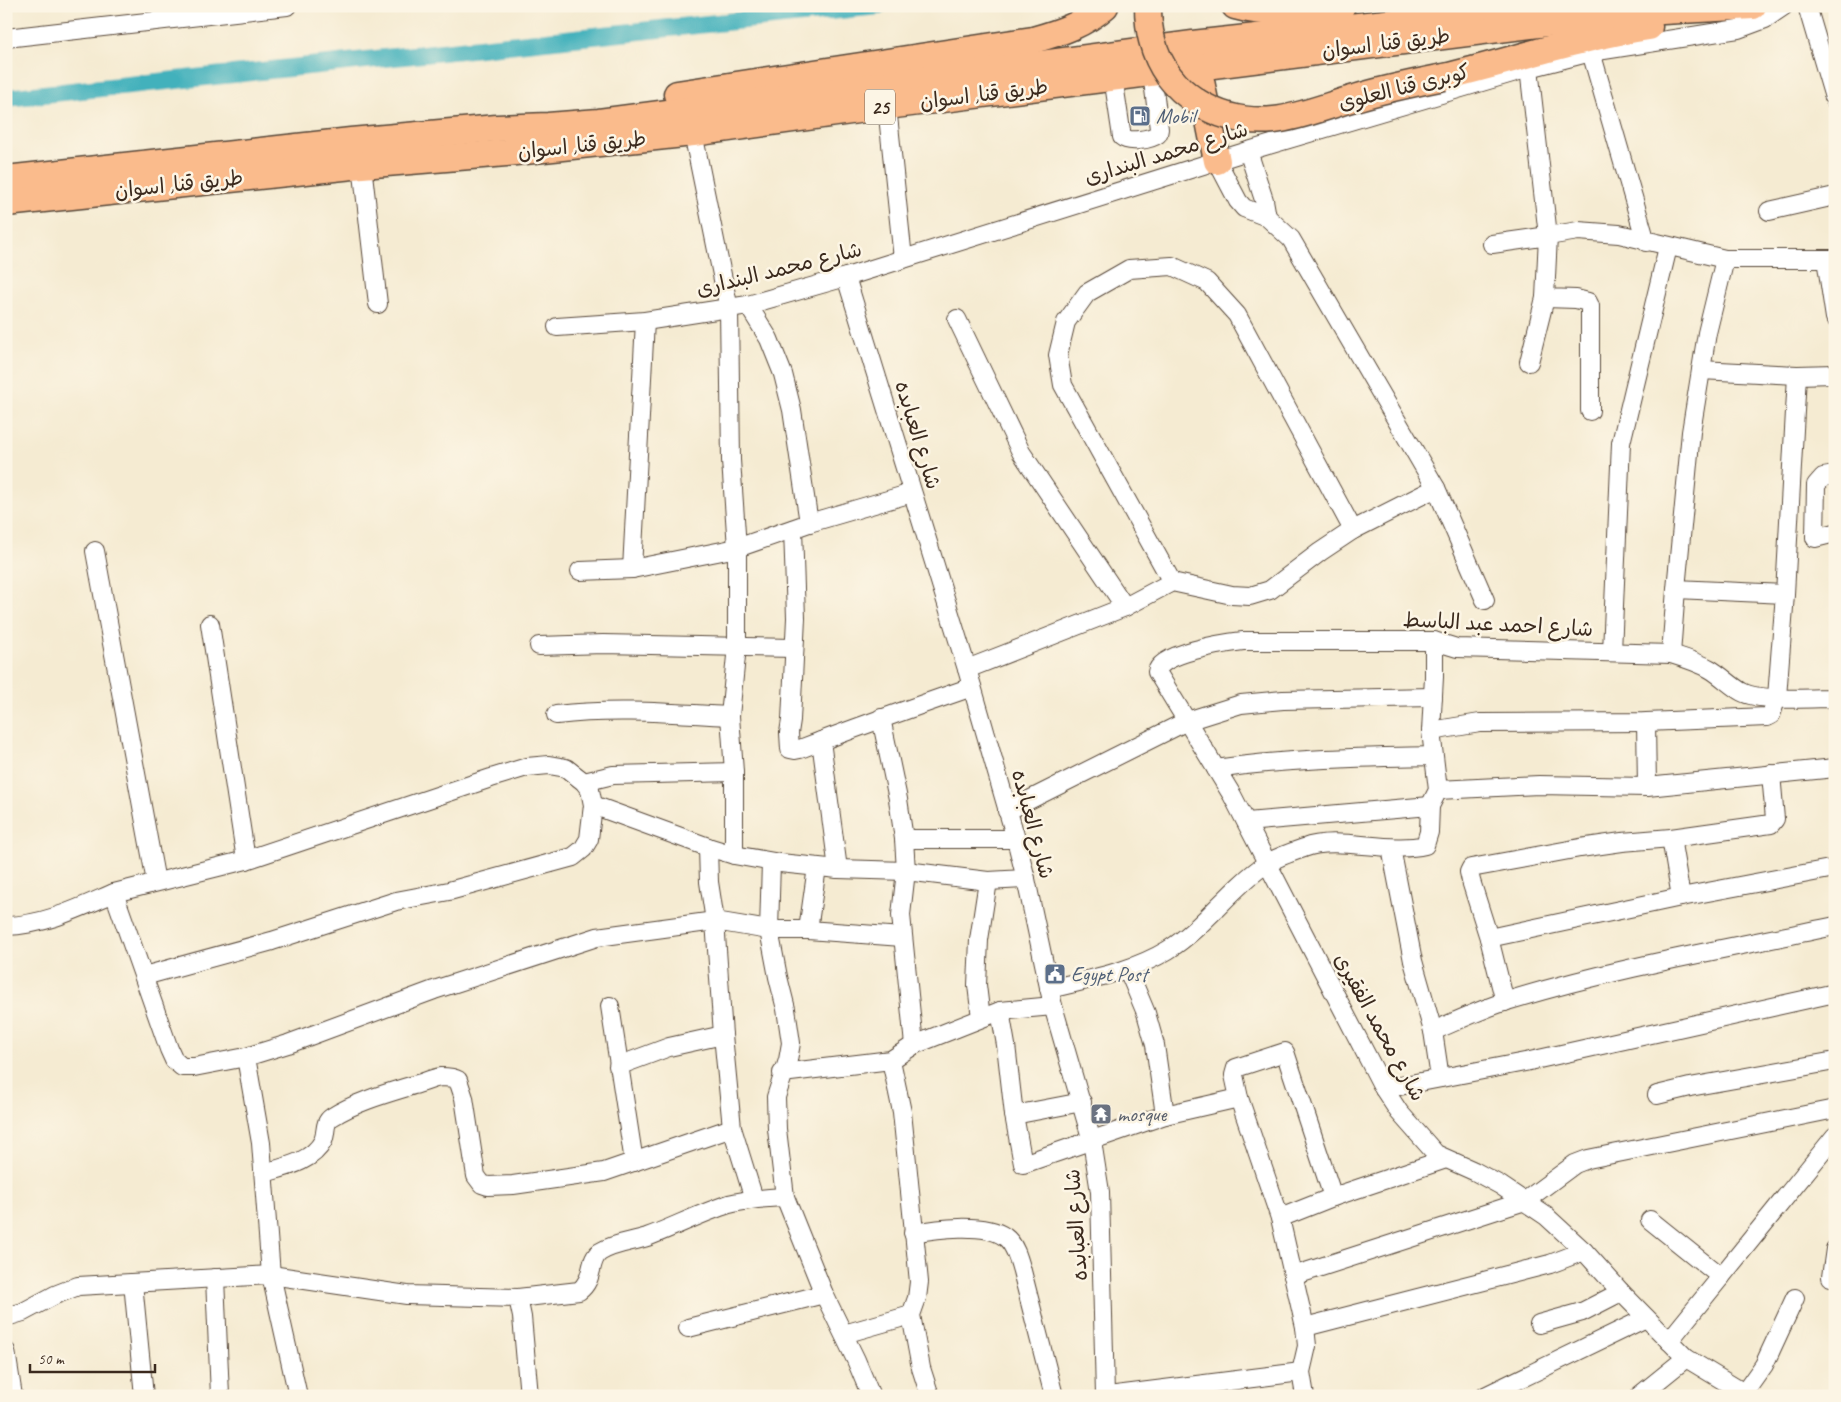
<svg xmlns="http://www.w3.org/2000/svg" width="1841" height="1402" viewBox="0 0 1841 1402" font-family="Caveat,'Playpen Sans Arabic',sans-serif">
	<rect width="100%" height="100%" fill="#fcf5e5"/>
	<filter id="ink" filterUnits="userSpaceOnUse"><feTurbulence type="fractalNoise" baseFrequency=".02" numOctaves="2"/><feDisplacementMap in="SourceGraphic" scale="10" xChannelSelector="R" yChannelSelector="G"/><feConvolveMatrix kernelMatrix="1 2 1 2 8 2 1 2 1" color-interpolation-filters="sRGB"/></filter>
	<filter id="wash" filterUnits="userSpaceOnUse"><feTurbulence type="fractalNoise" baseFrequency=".0096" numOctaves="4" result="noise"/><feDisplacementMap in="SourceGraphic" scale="20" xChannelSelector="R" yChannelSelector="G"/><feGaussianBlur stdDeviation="1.12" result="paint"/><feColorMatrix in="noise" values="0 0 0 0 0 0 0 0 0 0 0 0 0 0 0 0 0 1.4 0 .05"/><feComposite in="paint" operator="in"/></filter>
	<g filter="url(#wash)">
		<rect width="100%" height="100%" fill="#f5ebd2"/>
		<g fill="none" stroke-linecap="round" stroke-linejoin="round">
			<!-- canal -->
			<path stroke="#42b1bc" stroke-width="18" d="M6 98 878 6"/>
		</g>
	</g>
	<g filter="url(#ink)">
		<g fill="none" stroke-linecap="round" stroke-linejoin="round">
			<!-- minor casing -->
			<g stroke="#574739" stroke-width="20">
				<g id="minor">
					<path d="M1807 6 1835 101"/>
					<path d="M6 38 287 6"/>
					<path d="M1591 52 1646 242"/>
					<path d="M1529 68 1548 236 1578 231 1619 234 1725 259H1835"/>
					<path d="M1113 77 1122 137C1129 143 1150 140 1158 134L1159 129 1152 73"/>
					<path d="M887 106 903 259"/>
					<path d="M693 133 729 309 731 460 737 548V646L730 716 734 772V855"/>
					<path d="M1248 151 1264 200 1267 217"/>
					<path d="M1217 161 1238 201 1244 208 1267 217 1291 239 1436 488 1485 600"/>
					<path d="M362 165 378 304"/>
					<path d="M1769 211 1835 196"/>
					<path d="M1492 244 1548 236 1545 298 1576 299 1588 302 1590 306V411"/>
					<path d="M1725 259 1707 333 1691 432 1676 589 1785 594"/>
					<path d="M1826 259 1835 318"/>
					<path d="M846 277 967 669 1016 839 1026 879 1053 1006 1092 1141 1100 1192 1105 1396"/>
					<path d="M748 305 769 339 783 374 792 410 809 523"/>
					<path d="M957 319 1021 452 1125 607"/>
					<path d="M557 327 645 321 748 305 846 277 1248 151 1529 68 1591 52 1738 29 1765 19 1784 6"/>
					<path d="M1529 362 1545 298"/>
					<path d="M1701 370 1797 375 1835 374"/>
					<path d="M1835 475 1823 477 1816 485 1815 538 1835 533"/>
					<path d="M793 529 796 618 791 720 789 733 790 749 795 750 800 749C857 727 914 707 972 687"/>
					<path d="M95 551 156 882"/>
					<path d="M632 569 645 321"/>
					<path d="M580 571 632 569 737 548 809 523 912 493"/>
					<path d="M1172 582 1063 385 1058 355 1066 322 1087 293 1129 269 1172 266 1207 282 1237 315 1353 530"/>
					<path d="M210 624 246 860"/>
					<path d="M539 646 603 644 794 648"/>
					<path d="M1612 652 1621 443 1668 247"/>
					<path d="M1671 654 1676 589"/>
					<path d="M967 669 1125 607 1172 582 1232 595 1250 596 1270 590 1320 552 1353 530 1436 488"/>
					<path d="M556 715C614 708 673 713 730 716"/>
					<path d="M881 718 898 799 904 839 906 871 901 915 914 1045"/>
					<path d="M1646 722 1647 787"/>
					<path d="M1431 731 1480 723 1646 722 1767 717 1771 715 1777 697 1785 594 1797 375"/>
					<path d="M821 741 838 869"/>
					<path d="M1216 769C1288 758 1360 758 1433 756"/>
					<path d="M584 782 613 775 734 772"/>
					<path d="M1438 790 1539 785 1647 787 1835 768"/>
					<path d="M593 805 708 847 734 855 780 863 838 869 906 871 988 881 1026 879"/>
					<path d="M1007 811 1187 721 1241 704 1283 700 1433 697"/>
					<path d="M1247 822 1430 806"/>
					<path d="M1671 838 1681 897"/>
					<path d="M904 839H1016"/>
					<path d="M708 847 709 882 715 921 723 1035 732 1128 754 1199"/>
					<path d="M1391 848 1413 961 1433 1031 1440 1078"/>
					<path d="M771 862 769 930 778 977 786 1009 791 1043 788 1060 776 1097 777 1129 785 1197 824 1294 856 1360 871 1396"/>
					<path d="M6 926C45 925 79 908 114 893"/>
					<path d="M808 930 817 867"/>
					<path d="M1489 938 1681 897 1835 868"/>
					<path d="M1128 970 1146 1013 1155 1045 1165 1115"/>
					<path d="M144 976 272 941 396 901 449 891 573 857 583 849 589 839 593 805 590 790 584 782 566 768 549 765 527 767 491 778 246 860 114 893 169 1049 174 1060 182 1067H194L246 1057 288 1044 434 990 597 937 715 921 769 930H808L902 937"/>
					<path d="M1049 989C1090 979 1132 972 1168 950 1205 927 1230 888 1266 864 1277 857 1292 852 1304 848 1337 835 1388 854 1425 845L1429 832 1430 806 1438 790 1431 731 1434 677V641"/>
					<path d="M1505 1002 1489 938 1471 881 1469 872 1471 868 1580 848 1622 842 1671 838 1771 824 1775 819 1771 774"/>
					<path d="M610 1006 634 1162"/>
					<path d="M1000 1011 1006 1045 1014 1115 1023 1164 1165 1115 1239 1098"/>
					<path d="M981 1018 977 985 979 940 988 881"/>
					<path d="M1433 1031C1457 1021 1481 1009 1507 1001 1614 968 1725 949 1835 926"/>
					<path d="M246 1057 261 1143 271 1275 298 1396"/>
					<path d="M891 1060 902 1112 919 1282 917 1298 911 1315 921 1368 930 1396"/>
					<path d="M618 1066 669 1047 723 1035"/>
					<path d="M782 1073 891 1060 914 1045 1000 1011 1053 1006"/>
					<path d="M1384 1089 1530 1061 1835 993"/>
					<path d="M1657 1095 1690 1087 1835 1061"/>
					<path d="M1014 1115 1082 1102"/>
					<path d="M264 1173C285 1167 312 1162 323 1141 327 1132 323 1123 332 1117 355 1102 388 1093 414 1085 422 1083 431 1079 440 1077 446 1077 453 1077 458 1080L464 1098 476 1176 482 1184 488 1186 513 1185 604 1172 732 1128"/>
					<path d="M1280 1218 1333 1197 1446 1159"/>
					<path d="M1650 1220 1721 1277"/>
					<path d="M913 1233C935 1229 985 1222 1005 1237 1015 1244 1019 1260 1022 1271L1054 1396"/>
					<path d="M1293 1276 1525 1201 1575 1164 1588 1159 1835 1109"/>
					<path d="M1831 1277 1835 1249"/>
					<path d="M215 1278 220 1396"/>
					<path d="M133 1283 144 1396"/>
					<path d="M518 1298 579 1291C595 1279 588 1260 600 1252 614 1243 632 1242 647 1237 674 1227 701 1213 729 1204 747 1199 767 1198 785 1197"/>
					<path d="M6 1317 23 1312 55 1295 78 1286 271 1275 407 1295 518 1298 522 1317 529 1396"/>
					<path d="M1539 1324 1582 1312 1621 1292"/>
					<path d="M1305 1327 1550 1264 1584 1251"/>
					<path d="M688 1328 824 1294"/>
					<path d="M844 1334 911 1315"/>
					<path d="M1669 1341 1835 1136"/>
					<path d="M6 1351 13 1396"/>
					<path d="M1108 1396 1301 1372"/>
					<path d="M1305 1396 1301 1372 1307 1346 1305 1327 1280 1218 1239 1098 1234 1075 1236 1068 1285 1052 1333 1197"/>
					<path d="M1485 1396 1646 1318"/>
					<path d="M1639 1396 1686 1358"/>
					<path d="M1742 1396 1764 1365 1795 1298"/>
					<path d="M1749 1396 1686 1358 1621 1292 1584 1251 1546 1216 1500 1185 1474 1171 1436 1154 1399 1112 1384 1089 1232 795 1157 672C1159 653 1226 643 1243 641H1434L1457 648 1671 654C1684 658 1698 662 1710 669 1722 676 1731 686 1742 692 1761 702 1813 698 1835 698"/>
				</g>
			</g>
			<!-- highway casing -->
			<g stroke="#574739" stroke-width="29">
				<g id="highway">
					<path d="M1235 6C1270 16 1306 10 1342 6"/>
					<path d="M1195 51 1217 161"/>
					<path d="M1444 77C1512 61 1580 37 1649 27"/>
					<path d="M677 94 1033 40C1059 33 1085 24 1105 6"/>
					<path d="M6 179 351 141 497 128 548 126 599 122 1193 44 1531 7"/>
					<path d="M6 203 362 165 506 153 693 133 887 106 1627 13 1753 6"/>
				</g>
			</g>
			<!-- minor -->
			<use href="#minor" stroke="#fff" stroke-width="18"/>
			<!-- highway -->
			<use href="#highway" stroke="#fabb8c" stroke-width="26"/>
			<!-- highway-bridge casing -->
			<g stroke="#574739" stroke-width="29" stroke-linecap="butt">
				<path id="highway-bridge" d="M1148 6C1148 17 1149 29 1152 40 1166 95 1220 125 1274 120 1301 117 1329 105 1355 98 1384 89 1414 83 1444 77"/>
			</g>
			<!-- highway-bridge -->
			<use href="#highway-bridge" stroke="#fabb8c" stroke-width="26"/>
		</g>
	</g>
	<!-- icons -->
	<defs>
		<g id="fuel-square" transform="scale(1.125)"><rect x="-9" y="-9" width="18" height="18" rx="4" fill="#5c6f8a" stroke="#fcf5e5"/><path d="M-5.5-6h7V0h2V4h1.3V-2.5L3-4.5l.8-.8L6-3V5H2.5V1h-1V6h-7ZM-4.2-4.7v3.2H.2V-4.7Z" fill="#fff"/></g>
		<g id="civic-square" transform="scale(1.125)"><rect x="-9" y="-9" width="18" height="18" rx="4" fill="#5c6f8a" stroke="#fcf5e5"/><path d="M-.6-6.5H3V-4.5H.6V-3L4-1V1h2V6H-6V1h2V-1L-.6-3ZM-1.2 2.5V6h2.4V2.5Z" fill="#fff"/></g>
		<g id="temple-square" transform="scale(1.125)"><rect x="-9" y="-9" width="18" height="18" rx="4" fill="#6b7280" stroke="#fcf5e5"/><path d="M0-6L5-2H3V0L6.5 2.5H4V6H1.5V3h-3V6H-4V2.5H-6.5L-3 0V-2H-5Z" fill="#fff"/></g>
	</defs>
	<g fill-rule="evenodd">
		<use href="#fuel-square" x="1140" y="116"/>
		<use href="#civic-square" x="1055" y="974"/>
		<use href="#temple-square" x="1101" y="1114"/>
	</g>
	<g text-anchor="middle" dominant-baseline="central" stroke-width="5" stroke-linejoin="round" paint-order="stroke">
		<!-- shield labels -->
		<rect fill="#fcf5e5" stroke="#75675a" stroke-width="1" x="865" y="89.5" width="30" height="35" rx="4"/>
		<g font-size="20" font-weight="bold" fill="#3b2a1e">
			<text x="880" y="107">25</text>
		</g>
		<!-- street labels -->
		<g font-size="21" fill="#3b2a1e" stroke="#fcf5e5">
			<text transform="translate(1386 43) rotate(-7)">طريق قنا, اسوان</text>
			<text transform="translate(1404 87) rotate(-14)">كوبرى قنا العلوى</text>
			<text transform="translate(984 94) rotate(-7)">طريق قنا, اسوان</text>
			<text transform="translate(582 145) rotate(-6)">طريق قنا, اسوان</text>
			<text transform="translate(1166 153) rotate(-17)">شارع محمد البندارى</text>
			<text transform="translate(179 184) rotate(-6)">طريق قنا, اسوان</text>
			<text transform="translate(779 269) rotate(-14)">شارع محمد البندارى</text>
			<text transform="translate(918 435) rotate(73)">شارع العبابده</text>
			<text transform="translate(1498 624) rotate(3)">شارع احمد عبد الباسط</text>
			<text transform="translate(1033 824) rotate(75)">شارع العبابده</text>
			<text transform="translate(1380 1027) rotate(61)">شارع محمد الفقيرى</text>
			<text transform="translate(1076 1225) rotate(-94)">شارع العبابده</text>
		</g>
		<!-- service labels -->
		<g font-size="21" fill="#4e5e75" stroke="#fcf5e5" text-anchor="start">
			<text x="1156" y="116">Mobil</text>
			<text x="1071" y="974">Egypt Post</text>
		</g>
		<!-- worship labels -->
		<g font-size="21" fill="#5b616d" stroke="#fcf5e5" text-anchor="start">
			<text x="1117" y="1114">mosque</text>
		</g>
	</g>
	<!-- margin -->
	<rect width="1841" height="1402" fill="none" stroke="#fcf5e5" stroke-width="25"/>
	<!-- scale -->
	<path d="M30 1364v8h125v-8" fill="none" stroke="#3b2a1e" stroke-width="2.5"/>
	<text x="38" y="1364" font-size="15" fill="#3b2a1e" stroke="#fcf5e5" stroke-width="4" paint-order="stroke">50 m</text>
</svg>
